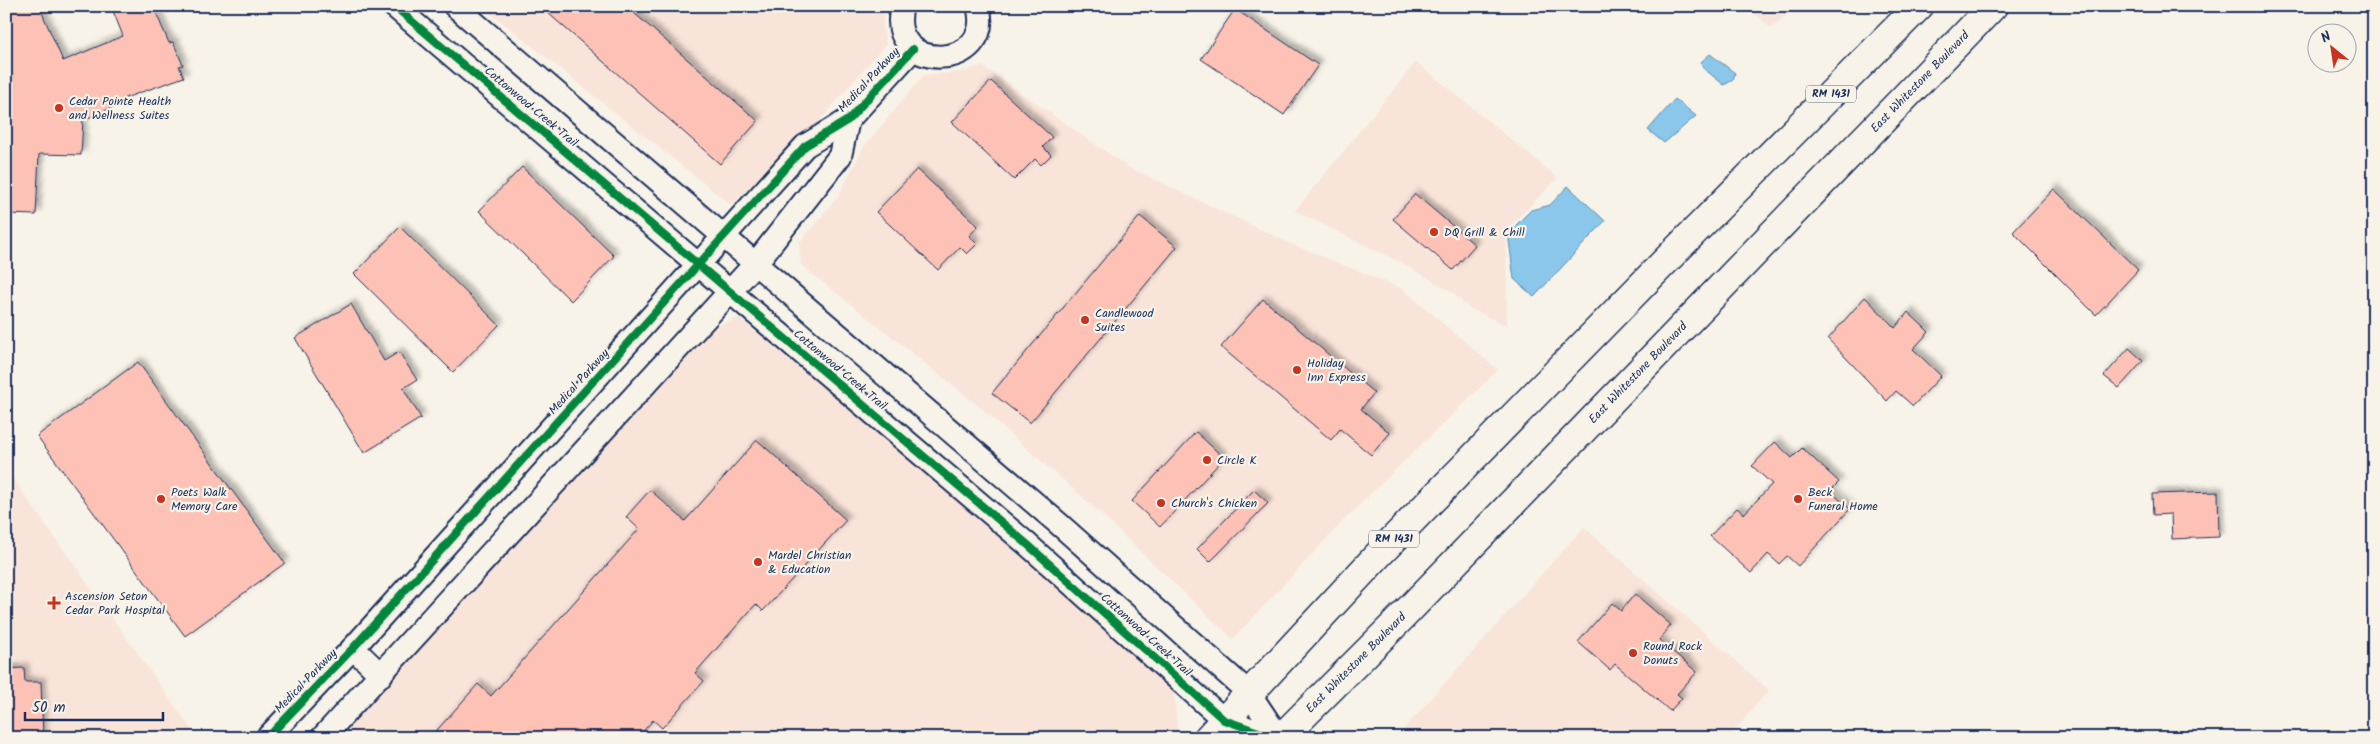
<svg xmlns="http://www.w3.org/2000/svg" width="2380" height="744" viewBox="0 0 2380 744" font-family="Kalam,sans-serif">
	<defs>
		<filter id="shadow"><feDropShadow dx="4.5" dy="-4.5" stdDeviation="2.5" flood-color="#0004"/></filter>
	</defs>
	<rect width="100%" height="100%" fill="#f7f3e8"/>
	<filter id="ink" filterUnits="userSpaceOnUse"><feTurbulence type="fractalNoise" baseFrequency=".02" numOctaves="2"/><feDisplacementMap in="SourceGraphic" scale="10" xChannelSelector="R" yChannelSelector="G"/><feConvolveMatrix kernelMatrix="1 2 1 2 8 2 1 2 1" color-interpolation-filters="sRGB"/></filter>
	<g filter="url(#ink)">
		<!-- built -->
		<g fill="#f9e4d9">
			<path d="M492 6H884L883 28 886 44 814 127 731 205 488 11Z"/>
			<path d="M1746 6H1797L1771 28Z"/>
			<path d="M1416 62 1558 178 1506 230 1507 326 1469 308 1452 292 1400 262 1295 211Z"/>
			<path d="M982 66 1128 167 1289 243 1403 289 1498 370 1347 517 1233 639 1087 501 974 402 801 265 799 243 838 197 863 148 924 75 960 72Z"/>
			<path d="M739 318 917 466 1174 690 1178 738H338L709 329Z"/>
			<path d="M6 469 197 737 6 738Z"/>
			<path d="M1584 527 1769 690 1728 738H1396Z"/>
		</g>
		<!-- water -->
		<g fill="#8ac7ea" stroke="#5e8ab2">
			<path d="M1710 54 1735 73 1733 80 1724 85 1703 68 1701 62Z"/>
			<path d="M1675 99 1696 116 1664 143 1648 130Z"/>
			<path d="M1568 186 1605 221 1534 297 1514 279 1508 233 1531 210 1550 205Z"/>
		</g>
		<!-- building -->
		<g fill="#fdc2b5" stroke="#1b2f5e" filter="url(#shadow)">
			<path d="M6 6H39L63 61 123 36 111 6H153L169 43 173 42 183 65 179 66 184 77 122 99 123 103 83 120 81 155 39 154 36 215 6 214Z"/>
			<path d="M540 6H626L758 121 720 164Z"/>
			<path d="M1235 9 1318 65 1284 115 1201 59Z"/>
			<path d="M991 81 1052 137 1043 147 1051 155 1041 165 1035 159 1014 180 952 122Z"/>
			<path d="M522 167 614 256 571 301 479 211Z"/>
			<path d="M917 169 978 226 969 236 977 244 967 254 960 247 938 270 876 212Z"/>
			<path d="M2054 189 2138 270 2096 315 2013 232Z"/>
			<path d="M1415 194 1475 245 1453 270 1393 219Z"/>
			<path d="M1140 216 1177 247 1030 423 992 393Z"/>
			<path d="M400 227 499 325 453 372 354 274Z"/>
			<path d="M1865 297 1895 328 1908 312 1929 332 1913 349 1941 376 1913 406 1896 391 1887 401 1828 339Z"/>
			<path d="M1263 299 1374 393 1361 409 1390 433 1371 455 1340 429 1331 440 1221 347Z"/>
			<path d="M351 304 384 361 399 352 417 380 403 388 421 418 364 453 295 338Z"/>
			<path d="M2129 348 2143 361 2119 388 2104 376Z"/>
			<path d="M138 362 285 563 185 636 37 436Z"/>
			<path d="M1196 432 1224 458 1160 527 1132 501Z"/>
			<path d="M757 440 846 520 763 611 756 604 695 673 704 681 662 728 653 720 637 738H430L478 684 491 696 639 529 626 517 650 490 685 521Z"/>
			<path d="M1775 442 1792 458 1802 448 1839 482 1830 491 1850 509 1798 566 1787 556 1779 564 1768 554 1751 573 1710 536 1737 508 1744 514 1772 484 1752 466Z"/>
			<path d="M1254 490 1268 503 1210 562 1197 549Z"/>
			<path d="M2218 492 2219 537 2172 539 2171 514 2153 515 2152 494Z"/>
			<path d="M1635 594 1671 625 1659 640 1697 672 1677 694 1682 698 1670 711 1615 664 1610 670 1578 642 1612 603 1621 611Z"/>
			<path d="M24 668 25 682H41L43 738H6V669Z"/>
		</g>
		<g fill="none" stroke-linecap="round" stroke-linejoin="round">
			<!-- minor casing -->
			<g stroke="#1b2f5e" stroke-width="26">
				<g id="minor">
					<path d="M394 6 1027 544 1224 720 1276 738"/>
					<path d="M455 6 1059 524 1249 693 1279 738"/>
					<path d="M902 6C884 75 997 72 978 6"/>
					<path d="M353 648 381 675"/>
					<path d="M267 738 353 648 805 146 848 120 913 49"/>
					<path d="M322 738 756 263 840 156 848 120"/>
				</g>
			</g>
			<!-- major casing -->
			<g stroke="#1b2f5e" stroke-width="31">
				<g id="major">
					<path d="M1208 738 1379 554 1689 237 1919 6"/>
					<path d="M1281 738 1402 617 1993 6"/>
				</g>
			</g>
			<!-- minor -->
			<use href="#minor" stroke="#f7f3e8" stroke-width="22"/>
			<!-- major -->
			<use href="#major" stroke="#f7f3e8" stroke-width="28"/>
			<!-- cycleway casing -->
			<g stroke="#f7f3e8" stroke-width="11">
				<g id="cycleway">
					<path d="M394 6 1027 544 1224 720 1276 738"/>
					<path d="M267 738 353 648 805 146 848 120 913 49"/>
				</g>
			</g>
			<!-- cycleway -->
			<use href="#cycleway" stroke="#00873e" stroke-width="8"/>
		</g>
	</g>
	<!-- markers -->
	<g fill="#c8321e" stroke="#f7f3e8" stroke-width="2">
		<circle cx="59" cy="108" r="5"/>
		<circle cx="1434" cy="232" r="5"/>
		<circle cx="1085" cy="320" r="5"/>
		<circle cx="1297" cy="370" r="5"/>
		<circle cx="1207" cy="460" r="5"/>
		<circle cx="161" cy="499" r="5"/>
		<circle cx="1798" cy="499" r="5"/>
		<circle cx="1161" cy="503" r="5"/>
		<circle cx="758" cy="562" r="5"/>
		<path d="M51.5 595.5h5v5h5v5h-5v5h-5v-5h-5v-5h5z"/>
		<circle cx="1633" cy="653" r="5"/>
	</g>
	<g text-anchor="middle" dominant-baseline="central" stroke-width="4.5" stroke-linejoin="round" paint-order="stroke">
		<!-- shield labels -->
		<g fill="#f7f3e8" stroke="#5d6a87" stroke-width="1">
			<rect x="1806" y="85.5" width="50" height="17" rx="4"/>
			<rect x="1369" y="530.5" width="50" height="17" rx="4"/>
		</g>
		<g font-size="11" font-weight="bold" fill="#1b2f5e">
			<text x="1831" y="94">RM 1431</text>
			<text x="1394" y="539">RM 1431</text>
		</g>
		<!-- street labels -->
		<g font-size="12" fill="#1b2f5e" stroke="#f7f3e8">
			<text transform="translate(869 80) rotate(-47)">Medical Parkway</text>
			<text transform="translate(1920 82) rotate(-46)">East Whitestone Boulevard</text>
			<text transform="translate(531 107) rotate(40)">Cottonwood Creek Trail</text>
			<text transform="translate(840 370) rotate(40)">Cottonwood Creek Trail</text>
			<text transform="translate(1638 373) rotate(-46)">East Whitestone Boulevard</text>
			<text transform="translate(579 382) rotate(-48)">Medical Parkway</text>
			<text transform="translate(1146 635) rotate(42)">Cottonwood Creek Trail</text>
			<text transform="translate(1356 663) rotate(-45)">East Whitestone Boulevard</text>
			<text transform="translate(306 681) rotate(-46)">Medical Parkway</text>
		</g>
		<!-- poi labels -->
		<g font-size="12" fill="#1b2f5e" stroke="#f7f3e8" text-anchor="start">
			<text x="69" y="101">Cedar Pointe Health<tspan x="69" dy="14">and Wellness Suites</tspan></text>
			<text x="1444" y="232">DQ Grill &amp; Chill</text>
			<text x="1095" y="313">Candlewood<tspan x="1095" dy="14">Suites</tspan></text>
			<text x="1307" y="363">Holiday<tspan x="1307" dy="14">Inn Express</tspan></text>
			<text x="1217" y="460">Circle K</text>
			<text x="171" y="492">Poets Walk<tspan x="171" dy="14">Memory Care</tspan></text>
			<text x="1808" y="492">Beck<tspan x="1808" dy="14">Funeral Home</tspan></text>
			<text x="1171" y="503">Church's Chicken</text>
			<text x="768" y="555">Mardel Christian<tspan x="768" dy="14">&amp; Education</tspan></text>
			<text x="65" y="596">Ascension Seton<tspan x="65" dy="14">Cedar Park Hospital</tspan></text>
			<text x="1643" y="646">Round Rock<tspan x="1643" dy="14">Donuts</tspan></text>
		</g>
	</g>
	<!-- margin -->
	<rect width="2380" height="744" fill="none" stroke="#f7f3e8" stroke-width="25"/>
	<rect x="12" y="12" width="2355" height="719" fill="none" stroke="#1b2f5e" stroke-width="2" filter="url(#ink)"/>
	<!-- north arrow -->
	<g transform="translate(2332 48) rotate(330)"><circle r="24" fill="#f7f3e8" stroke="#9fa5b1"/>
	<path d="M0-4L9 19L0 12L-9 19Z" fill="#c8321e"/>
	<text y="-8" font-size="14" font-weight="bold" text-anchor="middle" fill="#1b2f5e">N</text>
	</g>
	<!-- scale -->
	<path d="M25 712v8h138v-8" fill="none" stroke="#1b2f5e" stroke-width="2.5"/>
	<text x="32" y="712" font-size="15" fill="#1b2f5e" stroke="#f7f3e8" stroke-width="4" paint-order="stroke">50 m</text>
</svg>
